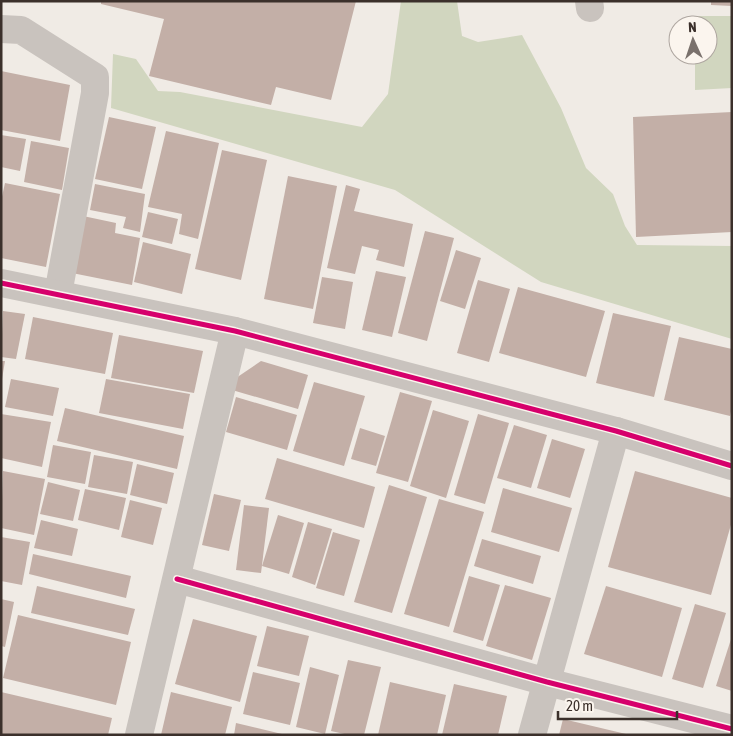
<svg xmlns="http://www.w3.org/2000/svg" width="733" height="736" viewBox="0 0 733 736" font-family="'Asap Condensed',sans-serif">
	<rect width="100%" height="100%" fill="#f0ebe5"/>
	<!-- green -->
	<g fill="#d1d6bf">
		<path d="M401 1H457L462 36 478 42 522 35 561 108 586 168 613 194 625 226 637 245 732 246V339L541 282 395 190 111 108 113 54 136 59 158 91 180 92 362 127 388 94Z"/>
		<path d="M694 16H732V88L695 90V55H708V25H694Z"/>
	</g>
	<!-- building -->
	<g fill="#c3afa7">
		<path d="M101 1H356L331 100 276 87 271 105 149 76 164 19 101 4Z"/>
		<path d="M711 1H732V6L711 5Z"/>
		<path d="M1 71 70 85 60 141 1 130Z"/>
		<path d="M732 112V232L636 237 633 117Z"/>
		<path d="M109 117 156 127 142 189 95 179Z"/>
		<path d="M166 131 219 143 198 239 179 234 182 214 148 207Z"/>
		<path d="M1 135 26 139 20 171 1 167Z"/>
		<path d="M31 141 69 148 62 190 24 182Z"/>
		<path d="M222 150 267 160 241 280 195 269Z"/>
		<path d="M288 176 337 186 313 309 264 299Z"/>
		<path d="M5 183 60 194 46 267 1 258V201Z"/>
		<path d="M95 184 145 194 140 232 123 228 126 217 90 210Z"/>
		<path d="M346 185 360 189 354 211 413 224 404 267 376 260 379 250 362 246 355 274 327 268Z"/>
		<path d="M148 212 178 219 172 244 142 237Z"/>
		<path d="M83 216 116 223 115 233 140 238 132 285 72 273Z"/>
		<path d="M425 231 454 238 427 341 398 333Z"/>
		<path d="M143 242 191 254 182 294 134 282Z"/>
		<path d="M456 250 481 258 465 309 440 301Z"/>
		<path d="M376 271 406 277 392 337 362 330Z"/>
		<path d="M322 277 353 282 345 329 313 323Z"/>
		<path d="M478 280 510 289 489 362 457 353Z"/>
		<path d="M518 287 605 311 586 377 499 353Z"/>
		<path d="M3 311 25 314 16 359 1 357Z"/>
		<path d="M613 313 671 326 654 397 596 383Z"/>
		<path d="M33 317 113 333 105 374 25 359Z"/>
		<path d="M119 335 203 351 194 393 111 378Z"/>
		<path d="M679 337 732 349V407L730 416 664 400Z"/>
		<path d="M1 361H5L2 379H1Z"/>
		<path d="M261 361 308 375 298 409 232 390 236 378Z"/>
		<path d="M11 379 59 388 53 416 5 407Z"/>
		<path d="M106 379 190 394 183 429 99 413Z"/>
		<path d="M314 382 365 396 344 466 293 451Z"/>
		<path d="M400 392 432 401 408 482 376 473Z"/>
		<path d="M236 397 297 415 287 450 226 432Z"/>
		<path d="M65 408 184 436 177 469 57 441Z"/>
		<path d="M433 410 469 421 446 498 410 486Z"/>
		<path d="M1 414 51 422 42 467 1 458Z"/>
		<path d="M478 414 509 423 485 504 454 495Z"/>
		<path d="M514 425 547 435 531 488 497 478Z"/>
		<path d="M360 428 385 436 376 466 351 459Z"/>
		<path d="M552 439 585 449 570 498 537 488Z"/>
		<path d="M53 445 91 452 85 484 47 477Z"/>
		<path d="M94 455 133 462 127 494 88 487Z"/>
		<path d="M277 458 375 487 364 528 265 499Z"/>
		<path d="M137 464 174 473 167 504 130 495Z"/>
		<path d="M3 471 45 479 34 535 1 528Z"/>
		<path d="M635 471 732 498V521L711 595 608 567Z"/>
		<path d="M48 482 80 490 73 521 40 514Z"/>
		<path d="M389 485 427 497 392 613 354 602Z"/>
		<path d="M503 488 572 508 559 552 491 532Z"/>
		<path d="M85 489 126 498 119 530 78 520Z"/>
		<path d="M214 494 241 500 229 551 202 545Z"/>
		<path d="M439 499 484 512 449 627 404 614Z"/>
		<path d="M130 500 162 508 153 545 121 537Z"/>
		<path d="M244 505 269 508 261 573 236 570Z"/>
		<path d="M278 515 304 523 289 574 262 566Z"/>
		<path d="M41 520 78 529 72 556 34 548Z"/>
		<path d="M308 522 332 529 315 585 292 577Z"/>
		<path d="M333 532 360 540 344 596 316 588Z"/>
		<path d="M1 537 30 542 22 585 1 581Z"/>
		<path d="M482 539 541 556 533 584 474 566Z"/>
		<path d="M33 554 131 576 126 598 29 574Z"/>
		<path d="M469 576 500 585 483 641 453 632Z"/>
		<path d="M505 585 551 598 532 660 486 646Z"/>
		<path d="M37 586 135 609 128 635 31 613Z"/>
		<path d="M606 586 682 608 662 677 584 654Z"/>
		<path d="M1 599 14 602 5 647 1 646Z"/>
		<path d="M695 604 726 613 703 688 672 679Z"/>
		<path d="M18 615 131 642 116 705 3 678Z"/>
		<path d="M193 619 257 636 240 702 175 684Z"/>
		<path d="M267 626 309 636 299 676 257 666Z"/>
		<path d="M732 636V691L716 686Z"/>
		<path d="M348 660 381 667 364 735H349L331 731Z"/>
		<path d="M310 667 339 675 325 734 296 727Z"/>
		<path d="M253 672 300 683 290 725 243 714Z"/>
		<path d="M390 682 446 695 437 735H378Z"/>
		<path d="M454 684 507 696 498 735H442Z"/>
		<path d="M1 692 112 718 108 735H1Z"/>
		<path d="M171 692 232 707 225 735H161Z"/>
		<path d="M563 719 626 734V735H559Z"/>
		<path d="M236 723 282 734V735H234Z"/>
	</g>
	<g fill="none" stroke-linecap="round" stroke-linejoin="round">
		<!-- minor -->
		<g stroke="#c9c3be" stroke-width="28">
			<path d="M589 1 590 8"/>
			<path d="M1 29 21 30 95 77V93L58 294"/>
			<path d="M1 283 235 331 616 431 732 466"/>
			<path d="M177 579 547 682 732 729"/>
			<path d="M139 735 235 331"/>
			<path d="M532 735 616 431"/>
		</g>
		<!-- cycleway casing -->
		<g stroke="#fbf5ee" stroke-width="8">
			<g id="cycleway">
				<path d="M1 283 235 331 616 431 732 466"/>
				<path d="M177 579 547 682 732 729"/>
			</g>
		</g>
		<!-- cycleway -->
		<use href="#cycleway" stroke="#d6006c" stroke-width="5"/>
	</g>
	<!-- border -->
	<rect width="733" height="736" fill="none" stroke="#3b302b" stroke-width="5"/>
	<!-- north arrow -->
	<g transform="translate(693 40) rotate(357)"><circle r="24" fill="#fbf5ee" stroke="#aea6a0"/>
	<path d="M0-4L9 19L0 12L-9 19Z" fill="#7a716c"/>
	<text y="-8" font-size="14" font-weight="bold" text-anchor="middle" fill="#3b302b">N</text>
	</g>
	<!-- scale -->
	<path d="M558 711v8h119v-8" fill="none" stroke="#3b302b" stroke-width="2.5"/>
	<text x="566" y="711" font-size="15" fill="#3b302b" stroke="#fbf5ee" stroke-width="4" paint-order="stroke">20 m</text>
</svg>
